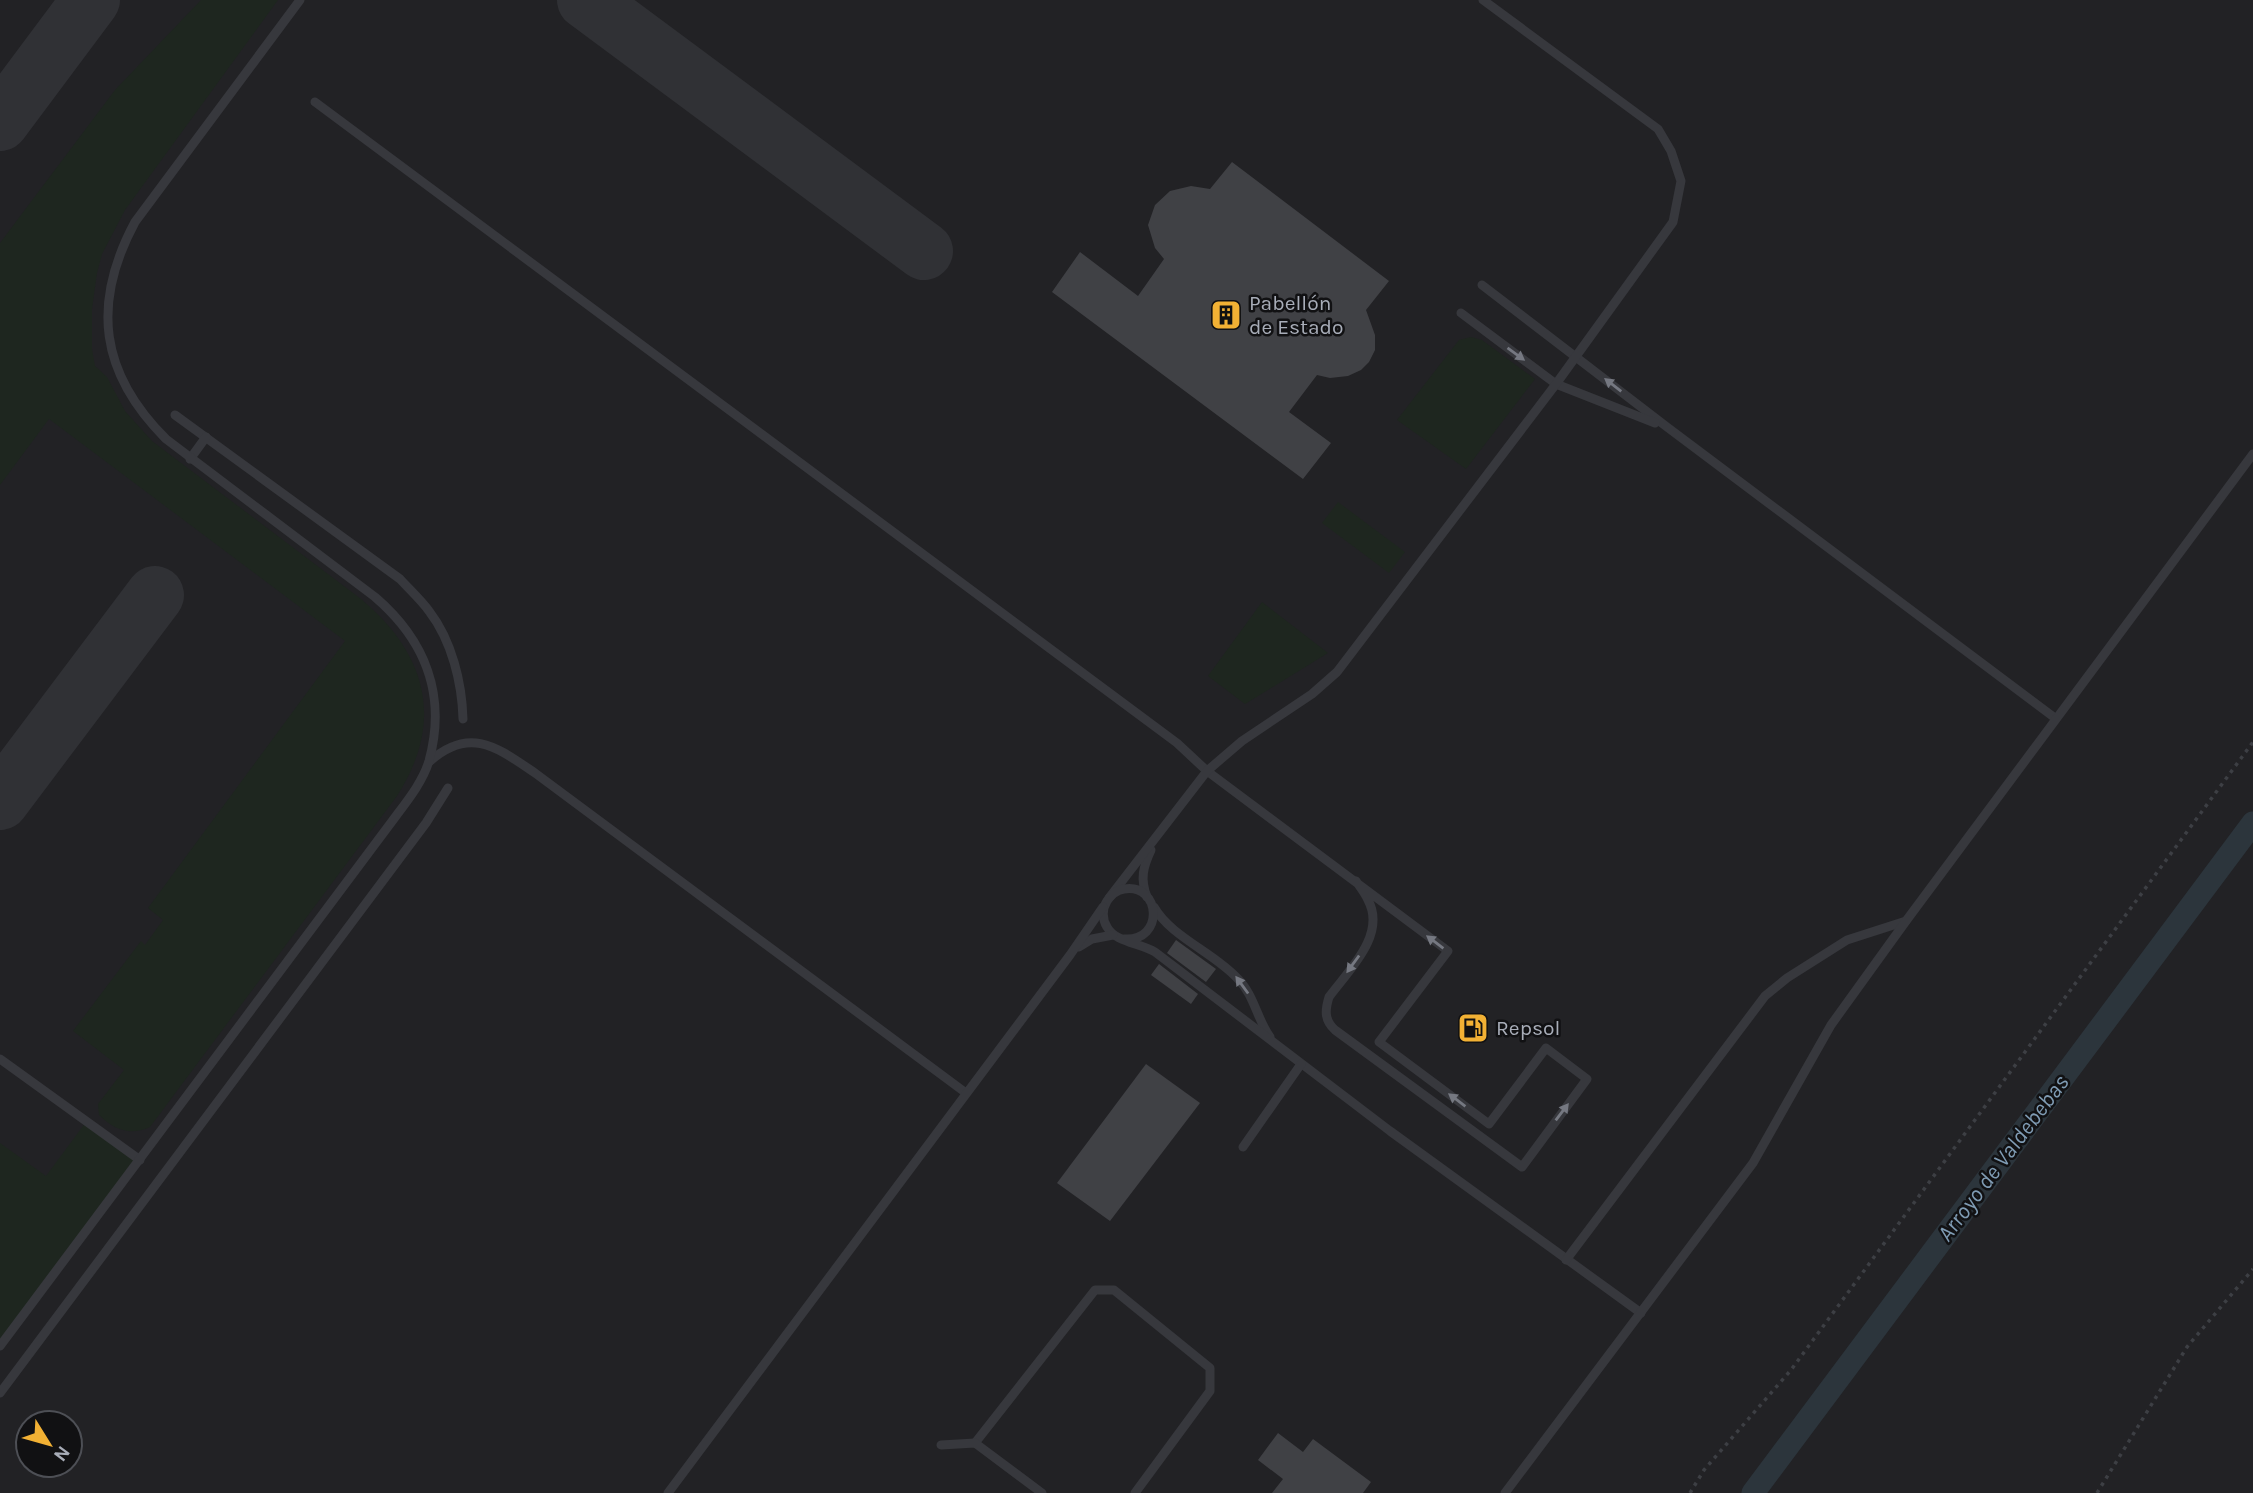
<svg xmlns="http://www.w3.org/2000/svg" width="2253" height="1493" viewBox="0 0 2253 1493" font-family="Karla,sans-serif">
	<rect width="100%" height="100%" fill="#161618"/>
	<!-- built -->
	<path fill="#222225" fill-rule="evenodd" d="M0 0H2253V1493H0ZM28 1423H70V1465H28Z"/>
	<!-- green -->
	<g fill="#1e261f">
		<path d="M201 0H278L125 210 102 254 97 273 92 309V349L95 366 107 377 125 411 152 441 361 599C427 654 445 721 397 796L150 1127C130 1136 114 1130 99 1115L98 1104 124 1070 73 1031 141 941 145 945 163 920 148 908 345 641 49 419 0 485V243L115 90Z"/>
		<path d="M1471 337 1482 340 1535 379 1466 469 1397 420 1459 340Z"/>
		<path d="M1338 502 1405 552 1389 573 1322 523Z"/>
		<path d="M1262 602 1328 653 1245 704 1208 676Z"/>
		<path d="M86 1122 140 1160 0 1346V1143L46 1176Z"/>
	</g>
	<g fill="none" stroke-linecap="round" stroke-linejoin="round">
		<!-- canal -->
		<path stroke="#2c353c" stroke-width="23" d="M1753 1493 2253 823"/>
		<!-- taxiway -->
		<g stroke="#303135" stroke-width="58">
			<path d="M586 0 924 251"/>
			<path d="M0 122 91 0"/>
			<path d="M0 801 155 595"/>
		</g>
	</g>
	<!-- building -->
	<g fill="#404145">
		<path d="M1232 162 1389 281 1366 310 1375 335V350L1369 362 1361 370 1348 376 1330 378 1317 375 1289 412 1331 443 1303 479 1052 292 1080 252 1138 296 1164 259 1155 248 1148 225 1155 205 1170 191 1191 186 1210 189Z"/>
		<path d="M1176 940 1216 969 1206 982 1167 953Z"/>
		<path d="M1159 964 1198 994 1191 1004 1151 975Z"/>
		<path d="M1146 1064 1200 1103 1110 1221 1057 1183Z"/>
		<path d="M1278 1433 1303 1452 1313 1439 1371 1482 1363 1493H1272L1283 1479 1258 1460Z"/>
	</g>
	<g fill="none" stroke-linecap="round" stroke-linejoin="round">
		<!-- path -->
		<g stroke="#3d3f44" stroke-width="3.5" stroke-dasharray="3.5 5" stroke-linecap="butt">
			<path d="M1690 1493 1704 1470 1791 1370 2253 742"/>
			<path d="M2097 1493 2187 1347 2253 1269"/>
		</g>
		<!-- lane -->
		<g stroke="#37383d" stroke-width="9">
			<path d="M315 102 1177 743 1207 771 1448 951 1379 1042 1489 1124 1546 1048 1587 1079 1522 1167 1335 1030C1324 1020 1325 1010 1329 997 1348 971 1387 935 1368 900 1365 893 1360 887 1356 881"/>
			<path d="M1482 285 1667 427 2055 718"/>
			<path d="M1461 313 1556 384 1655 423"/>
			<path d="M175 415 400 579C410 590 421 600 429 611 452 641 462 683 463 719"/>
			<path d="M190 459 206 437"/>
			<path d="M429 762C470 725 498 748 535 773L966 1093"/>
			<path d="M1147 897C1140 879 1143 867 1151 850"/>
			<path d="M1109 898 1207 771 1242 741 1312 694 1337 672 1556 384 1673 222 1681 181 1671 151 1658 129 1483 0"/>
			<path d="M1154 907C1171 937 1215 953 1238 979 1254 995 1257 1019 1270 1037"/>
			<path d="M1124 939C1165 942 1161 883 1124 889 1117 890 1111 895 1107 901 1102 909 1102 919 1107 927 1115 942 1140 943 1155 952L1390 1131 1641 1313"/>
			<path d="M1079 947 1092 939 1113 935"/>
			<path d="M0 1059 140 1160"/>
			<path d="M1243 1147 1301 1064"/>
			<path d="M1566 1260 1765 996 1787 978 1847 940 1906 921"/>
			<path d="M0 1346 396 816C408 800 423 781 429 761 447 695 425 640 375 597L166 439C100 373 91 304 135 222L300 0"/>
			<path d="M0 1393 426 823 448 788"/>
			<path d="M975 1443 1095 1290H1114L1210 1368V1391L1135 1493"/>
			<path d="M941 1445 975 1443 1042 1493"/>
			<path d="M668 1493 1070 955 1103 907"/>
			<path d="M1505 1493 1753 1163 1831 1025 1906 921 2253 454"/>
		</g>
	</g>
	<!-- one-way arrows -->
	<defs><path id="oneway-solid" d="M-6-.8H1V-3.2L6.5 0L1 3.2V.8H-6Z" transform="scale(1.75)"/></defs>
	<g fill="#757881">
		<use href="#oneway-solid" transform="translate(1516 354) rotate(36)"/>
		<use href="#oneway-solid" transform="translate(1613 385) rotate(-142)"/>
		<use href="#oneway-solid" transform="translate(1435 942) rotate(-143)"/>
		<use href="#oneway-solid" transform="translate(1353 964) rotate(126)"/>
		<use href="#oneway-solid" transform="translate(1242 985) rotate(-126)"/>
		<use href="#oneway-solid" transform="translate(1457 1100) rotate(-143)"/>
		<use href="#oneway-solid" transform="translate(1562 1112) rotate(-53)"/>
	</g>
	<!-- icons -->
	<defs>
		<g id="building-square" transform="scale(1.575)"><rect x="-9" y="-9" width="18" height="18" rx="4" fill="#f2b134" stroke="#111113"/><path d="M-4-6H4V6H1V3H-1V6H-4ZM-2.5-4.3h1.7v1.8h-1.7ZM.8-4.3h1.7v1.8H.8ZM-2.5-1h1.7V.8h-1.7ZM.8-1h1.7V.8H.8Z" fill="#111"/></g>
		<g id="fuel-square" transform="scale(1.575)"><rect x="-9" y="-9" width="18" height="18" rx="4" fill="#f2b134" stroke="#111113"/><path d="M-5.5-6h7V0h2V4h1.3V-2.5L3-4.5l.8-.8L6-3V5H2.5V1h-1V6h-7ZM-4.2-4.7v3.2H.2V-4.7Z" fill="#111"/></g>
	</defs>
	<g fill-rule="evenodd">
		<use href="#building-square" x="1226" y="315"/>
		<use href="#fuel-square" x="1473" y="1028"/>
	</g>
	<g text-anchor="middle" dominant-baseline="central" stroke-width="5" stroke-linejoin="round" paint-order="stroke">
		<!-- poi labels -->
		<g font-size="21" fill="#a8adb8" stroke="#111113" text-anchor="start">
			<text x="1249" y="303">Pabellón<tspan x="1249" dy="24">de Estado</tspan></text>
			<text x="1496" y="1028">Repsol</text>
		</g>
		<!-- water labels -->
		<g font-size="23" font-style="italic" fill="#7f9bb3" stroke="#111113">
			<text transform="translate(2003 1158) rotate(-53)">Arroyo de Valdebebas</text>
		</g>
	</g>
	<!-- north arrow -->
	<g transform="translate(49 1444) rotate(127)"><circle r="33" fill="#111113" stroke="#4d4f55" stroke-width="2"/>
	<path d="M0-5L12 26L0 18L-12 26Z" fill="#f2b134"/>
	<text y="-10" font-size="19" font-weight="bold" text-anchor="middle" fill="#a8adb8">N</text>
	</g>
</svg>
